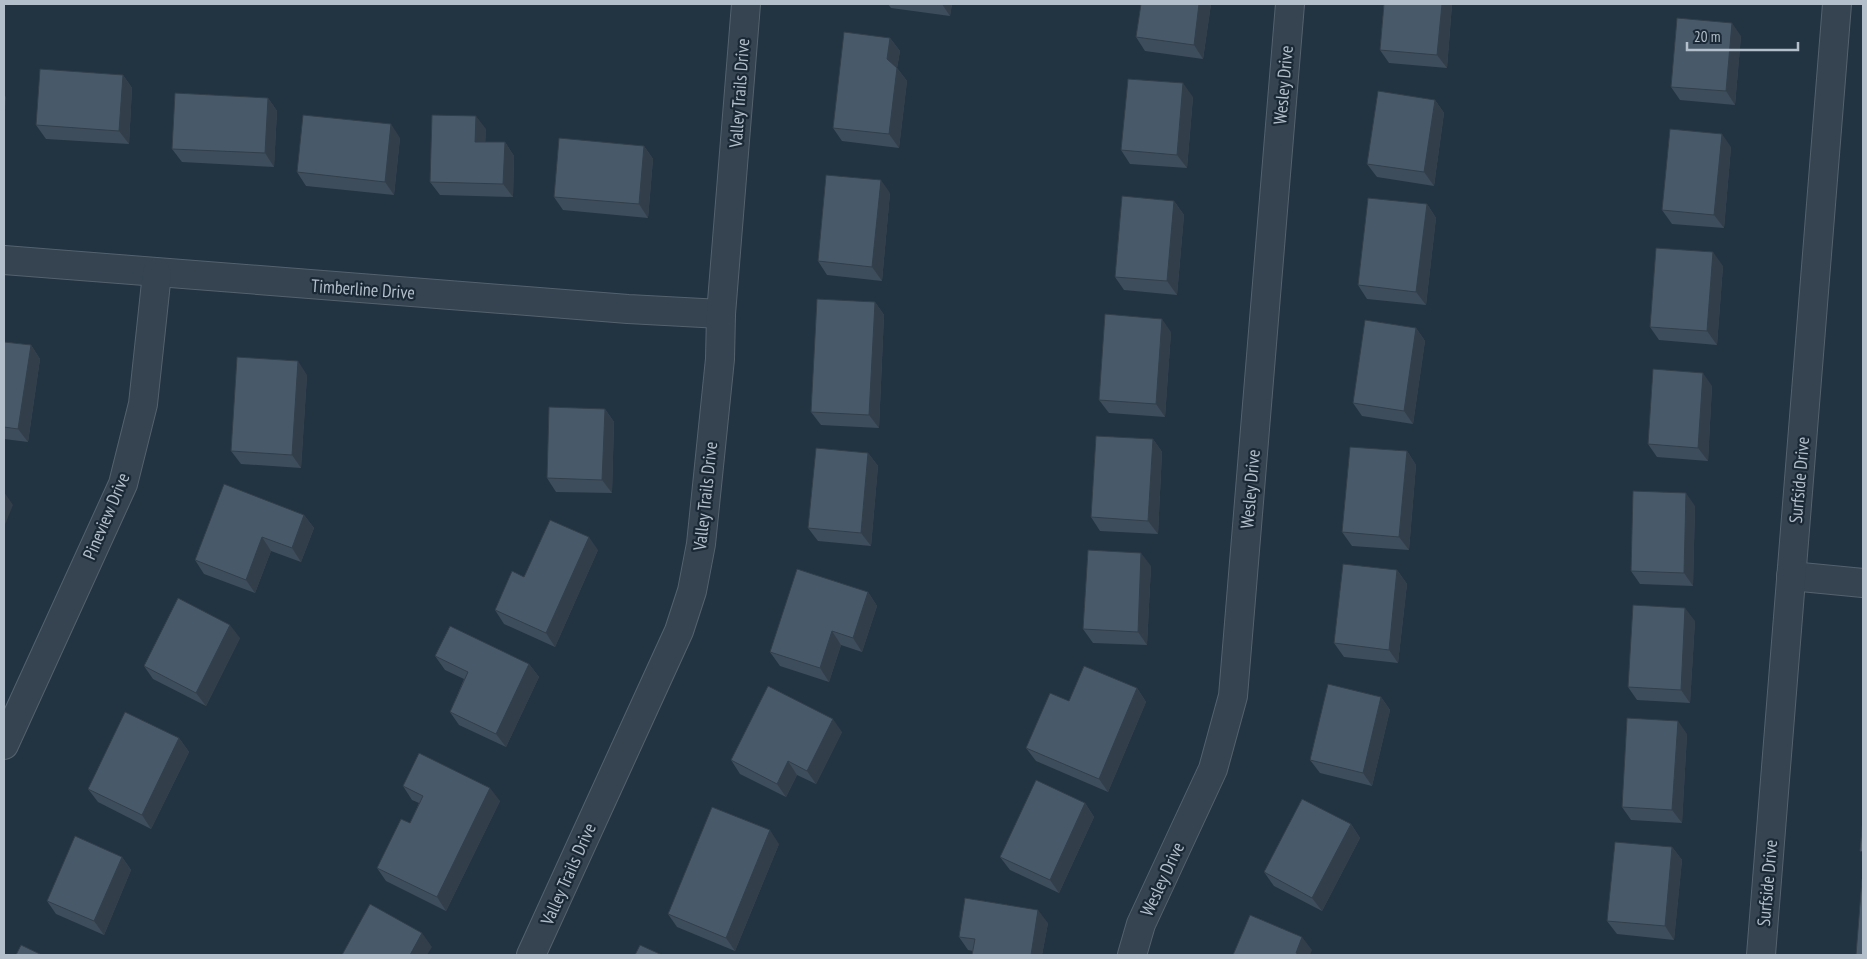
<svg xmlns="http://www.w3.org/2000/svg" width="1867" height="959" viewBox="0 0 1867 959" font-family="'PT Sans Narrow',sans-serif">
	<rect width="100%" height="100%" fill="#223341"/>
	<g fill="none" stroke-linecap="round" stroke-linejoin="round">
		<!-- minor casing -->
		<g stroke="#54626e" stroke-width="30">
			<g id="minor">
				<path d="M4 260 628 309 721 314"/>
				<path d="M1791 576 1863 583"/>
				<path d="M4 745 123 484 143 404 157 273"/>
				<path d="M531 955 679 631 692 591 701 544 720 359 721 314 746 4"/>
				<path d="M1132 955 1141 924 1213 769 1233 696 1290 4"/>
				<path d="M1761 955 1837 4"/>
			</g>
		</g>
		<!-- minor -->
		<use href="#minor" stroke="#364451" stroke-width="28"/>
	</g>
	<!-- wall -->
	<g fill="#3e4d5b">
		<path d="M888 4H952L950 16 891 8Z"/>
		<path d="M1141 4H1211L1203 59 1145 51 1136 37Z"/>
		<path d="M1384 4H1452L1447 68 1389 63 1380 50Z"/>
		<path d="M1741 36 1735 105 1680 100 1671 87Z"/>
		<path d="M890 38 900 51 897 68 907 81 899 148 842 141 833 128Z"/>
		<path d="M123 75 132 88 129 144 46 139 36 125Z"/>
		<path d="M1193 97 1187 168 1130 164 1121 150Z"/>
		<path d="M268 98 277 111 274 167 182 162 172 149Z"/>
		<path d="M1435 100 1444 113 1434 186 1377 177 1367 164Z"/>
		<path d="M486 129 485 142H505L514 156 513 197 440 195 430 182Z"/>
		<path d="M400 138 394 195 306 186 297 172Z"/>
		<path d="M644 146 653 159 648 218 563 210 554 197Z"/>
		<path d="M1731 147 1724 228 1672 224 1662 210Z"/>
		<path d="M890 193 882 281 827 275 818 261Z"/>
		<path d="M1174 201 1184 215 1177 295 1124 290 1115 277Z"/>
		<path d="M1427 204 1436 218 1426 305 1367 299 1358 285Z"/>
		<path d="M1723 266 1717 345 1659 340 1650 327Z"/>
		<path d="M875 302 884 315 879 428 821 425 811 412Z"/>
		<path d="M1416 328 1425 341 1413 424 1362 416 1353 403Z"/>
		<path d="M1171 332 1165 417 1109 413 1099 400Z"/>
		<path d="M4 342 31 345 40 359 28 442 4 439Z"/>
		<path d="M307 375 301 468 241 464 231 451Z"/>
		<path d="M1712 386 1708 461 1657 457 1648 444Z"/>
		<path d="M605 409 614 422 612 493 556 492 547 478Z"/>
		<path d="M1153 439 1162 452 1158 534 1100 531 1091 517Z"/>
		<path d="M1407 451 1416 465 1409 550 1352 546 1342 532Z"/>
		<path d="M868 453 878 466 871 546 818 541 808 528Z"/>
		<path d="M1695 506 1693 586 1640 584 1631 571Z"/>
		<path d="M304 515 314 528 301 562 271 551 255 593 204 574 195 560Z"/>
		<path d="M598 550 555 647 504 624 495 610 524 577Z"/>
		<path d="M1151 566 1147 645 1093 643 1083 629Z"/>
		<path d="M1397 570 1407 584 1398 663 1344 657 1334 643Z"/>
		<path d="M868 592 877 606 862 652 841 645 829 682 780 666 770 652Z"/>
		<path d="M1695 621 1690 703 1637 700 1628 687Z"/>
		<path d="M240 638 206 706 153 679 144 666Z"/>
		<path d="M435 656 529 664 539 677 506 747 459 725 450 712 464 679 445 670Z"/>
		<path d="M1137 688 1146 702 1108 792 1036 761 1026 748 1069 701Z"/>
		<path d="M1381 697 1390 710 1372 786 1320 773 1310 760Z"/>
		<path d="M842 732 816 784 797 775 786 797 740 774 731 760Z"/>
		<path d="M1687 734 1682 823 1631 820 1622 807Z"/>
		<path d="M179 738 189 752 151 829 98 802 88 789Z"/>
		<path d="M403 786 500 801 446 911 386 881 377 868 410 823 419 803 412 800Z"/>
		<path d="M1085 803 1094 817 1059 893 1010 870 1000 857Z"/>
		<path d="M1351 824 1360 838 1322 911 1274 886 1264 872Z"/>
		<path d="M779 844 735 951 677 927 668 914Z"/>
		<path d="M1672 847 1682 860 1674 940 1617 934 1607 921Z"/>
		<path d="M122 857 131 870 104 935 56 914 47 901Z"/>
		<path d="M1048 923 1042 955H972L973 951 968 950 959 937Z"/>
	</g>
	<!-- shaded-wall -->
	<g fill="#323f4a">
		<path d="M942 4H952L950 16Z"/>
		<path d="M1199 4H1211L1203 59 1194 45Z"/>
		<path d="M1442 4H1452L1447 68 1437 55Z"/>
		<path d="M1732 23 1741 36 1735 105 1726 91Z"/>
		<path d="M890 38 900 51 897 68 907 81 899 148 889 134 887 59Z"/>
		<path d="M123 75 132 88 129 144 119 131Z"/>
		<path d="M1183 83 1193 97 1187 168 1177 155Z"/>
		<path d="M4 94 6 97 4 124Z"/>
		<path d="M268 98 277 111 274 167 265 153Z"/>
		<path d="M1435 100 1444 113 1434 186 1424 172Z"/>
		<path d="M476 116 486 129 485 155 475 142Z"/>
		<path d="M391 124 400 138 394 195 385 182Z"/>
		<path d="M1722 134 1731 147 1724 228 1714 215Z"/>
		<path d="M505 142 514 156 513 197 503 184Z"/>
		<path d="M644 146 653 159 648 218 639 204Z"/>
		<path d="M881 180 890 193 882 281 872 267Z"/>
		<path d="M1174 201 1184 215 1177 295 1167 281Z"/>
		<path d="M1427 204 1436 218 1426 305 1416 292Z"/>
		<path d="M1713 252 1723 266 1717 345 1707 331Z"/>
		<path d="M875 302 884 315 879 428 869 415Z"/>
		<path d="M1162 319 1171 332 1165 417 1156 404Z"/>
		<path d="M1416 328 1425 341 1413 424 1404 411Z"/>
		<path d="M31 345 40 359 28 442 18 429Z"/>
		<path d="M298 361 307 375 301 468 292 455Z"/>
		<path d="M1703 373 1712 386 1708 461 1698 448Z"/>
		<path d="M605 409 614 422 612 493 602 480Z"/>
		<path d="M1153 439 1162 452 1158 534 1148 521Z"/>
		<path d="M1407 451 1416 465 1409 550 1399 537Z"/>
		<path d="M868 453 878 466 871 546 861 533Z"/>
		<path d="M4 492 13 505 4 527Z"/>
		<path d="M1686 493 1695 506 1693 586 1684 573Z"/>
		<path d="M304 515 314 528 301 562 292 548Z"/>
		<path d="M262 537 271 551 255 593 246 580Z"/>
		<path d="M589 537 598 550 555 647 546 633Z"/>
		<path d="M1141 553 1151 566 1147 645 1138 632Z"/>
		<path d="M1397 570 1407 584 1398 663 1389 650Z"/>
		<path d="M868 592 877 606 862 652 853 638Z"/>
		<path d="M1685 608 1695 621 1690 703 1681 690Z"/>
		<path d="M230 625 240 638 206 706 196 693Z"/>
		<path d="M832 631 841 645 829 682 820 668Z"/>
		<path d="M529 664 539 677 506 747 496 734Z"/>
		<path d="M1137 688 1146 702 1108 792 1099 779Z"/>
		<path d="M1381 697 1390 710 1372 786 1363 773Z"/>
		<path d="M833 719 842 732 816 784 807 771Z"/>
		<path d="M1678 721 1687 734 1682 823 1672 810Z"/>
		<path d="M179 738 189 752 151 829 142 815Z"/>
		<path d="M788 761 797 775 786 797 777 784Z"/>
		<path d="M490 788 500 801 446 911 437 897Z"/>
		<path d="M1085 803 1094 817 1059 893 1050 880Z"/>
		<path d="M1351 824 1360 838 1322 911 1312 898Z"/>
		<path d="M770 830 779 844 735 951 726 938Z"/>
		<path d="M1672 847 1682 860 1674 940 1665 926Z"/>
		<path d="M122 857 131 870 104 935 94 921Z"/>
		<path d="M1038 910 1048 923 1042 955H1031Z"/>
		<path d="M422 933 432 947 427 955H410Z"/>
		<path d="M1302 937 1312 950 1310 955H1298L1296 953Z"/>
	</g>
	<!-- building -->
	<g fill="#485a6a" stroke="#323f4a">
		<path d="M1141 4H1199L1194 45 1136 37Z"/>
		<path d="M1384 4H1442L1437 55 1380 50Z"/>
		<path d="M1677 18 1732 23 1726 91 1671 87Z"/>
		<path d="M844 32 890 38 887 59 897 68 889 134 833 128Z"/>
		<path d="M40 69 123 75 119 131 36 125Z"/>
		<path d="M1128 79 1183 83 1177 155 1121 150Z"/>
		<path d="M1378 91 1435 100 1424 172 1367 164Z"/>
		<path d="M175 93 268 98 265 153 172 149Z"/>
		<path d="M303 115 391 124 385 182 297 172Z"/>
		<path d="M432 115 476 116 475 142H505L503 184 430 182Z"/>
		<path d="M1670 129 1722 134 1714 215 1662 210Z"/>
		<path d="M559 138 644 146 639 204 554 197Z"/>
		<path d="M826 175 881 180 872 267 818 261Z"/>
		<path d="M1122 196 1174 201 1167 281 1115 277Z"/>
		<path d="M1368 198 1427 204 1416 292 1358 285Z"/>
		<path d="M1656 248 1713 252 1707 331 1650 327Z"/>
		<path d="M817 299 875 302 869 415 811 412Z"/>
		<path d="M1105 314 1162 319 1156 404 1099 400Z"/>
		<path d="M1365 320 1416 328 1404 411 1353 403Z"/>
		<path d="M4 342 31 345 18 429 4 427Z"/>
		<path d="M237 357 298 361 292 455 231 451Z"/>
		<path d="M1653 369 1703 373 1698 448 1648 444Z"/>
		<path d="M549 407 605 409 602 480 547 478Z"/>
		<path d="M1096 436 1153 439 1148 521 1091 517Z"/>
		<path d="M1350 447 1407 451 1399 537 1342 532Z"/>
		<path d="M816 448 868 453 861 533 808 528Z"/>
		<path d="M224 484 304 515 292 548 262 537 246 580 195 560Z"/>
		<path d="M1633 491 1686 493 1684 573 1631 571Z"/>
		<path d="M550 520 589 537 546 633 495 610 512 571 524 577Z"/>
		<path d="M1088 550 1141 553 1138 632 1083 629Z"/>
		<path d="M1343 564 1397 570 1389 650 1334 643Z"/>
		<path d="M797 569 868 592 853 638 832 631 820 668 770 652Z"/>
		<path d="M178 598 230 625 196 693 144 666Z"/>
		<path d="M1633 605 1685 608 1681 690 1628 687Z"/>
		<path d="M450 626 529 664 496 734 450 712 468 672 435 656Z"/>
		<path d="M1084 666 1137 688 1099 779 1026 748 1050 693 1069 701Z"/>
		<path d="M1328 684 1381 697 1363 773 1310 760Z"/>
		<path d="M768 686 833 719 807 771 788 761 777 784 731 760Z"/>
		<path d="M125 712 179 738 142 815 88 789Z"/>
		<path d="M1627 718 1678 721 1672 810 1622 807Z"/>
		<path d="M419 753 490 788 437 897 377 868 401 819 410 823 423 796 403 786Z"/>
		<path d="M1036 780 1085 803 1050 880 1000 857Z"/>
		<path d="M1302 799 1351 824 1312 898 1264 872Z"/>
		<path d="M712 807 770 830 726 938 668 914Z"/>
		<path d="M1863 818V852L1860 851Z"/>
		<path d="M75 836 122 857 94 921 47 901Z"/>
		<path d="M1615 842 1672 847 1665 926 1607 921Z"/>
		<path d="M1862 879H1863V955H1856Z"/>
		<path d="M965 898 1038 910 1031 955H972L975 939 959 937Z"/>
		<path d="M370 904 422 933 410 955H342Z"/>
		<path d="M1250 915 1302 937 1296 953 1302 955H1233Z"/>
		<path d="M21 945 42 955H16Z"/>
		<path d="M640 945 662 955H635Z"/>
	</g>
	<g text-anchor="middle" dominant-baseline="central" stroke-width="4.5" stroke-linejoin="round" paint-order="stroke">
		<!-- street labels -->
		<g font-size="18" fill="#b3bfcb" stroke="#1b2936">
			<text transform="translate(1283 85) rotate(-85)">Wesley Drive</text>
			<text transform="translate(739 93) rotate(-86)">Valley Trails Drive</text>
			<text transform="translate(363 289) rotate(4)">Timberline Drive</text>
			<text transform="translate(1799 480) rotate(-85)">Surfside Drive</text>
			<text transform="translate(1250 489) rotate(-85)">Wesley Drive</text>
			<text transform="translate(705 496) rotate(-84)">Valley Trails Drive</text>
			<text transform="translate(106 516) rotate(-67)">Pineview Drive</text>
			<text transform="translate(568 874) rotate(-66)">Valley Trails Drive</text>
			<text transform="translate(1162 879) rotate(-65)">Wesley Drive</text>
			<text transform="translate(1767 883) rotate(-85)">Surfside Drive</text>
		</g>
	</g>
	<!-- border -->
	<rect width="1867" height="959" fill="none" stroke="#b3bfcb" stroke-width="10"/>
	<!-- scale -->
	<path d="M1687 42v8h111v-8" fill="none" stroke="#b3bfcb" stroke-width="2.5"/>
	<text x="1694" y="42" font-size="15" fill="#b3bfcb" stroke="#1b2936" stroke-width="4" paint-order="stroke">20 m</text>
</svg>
